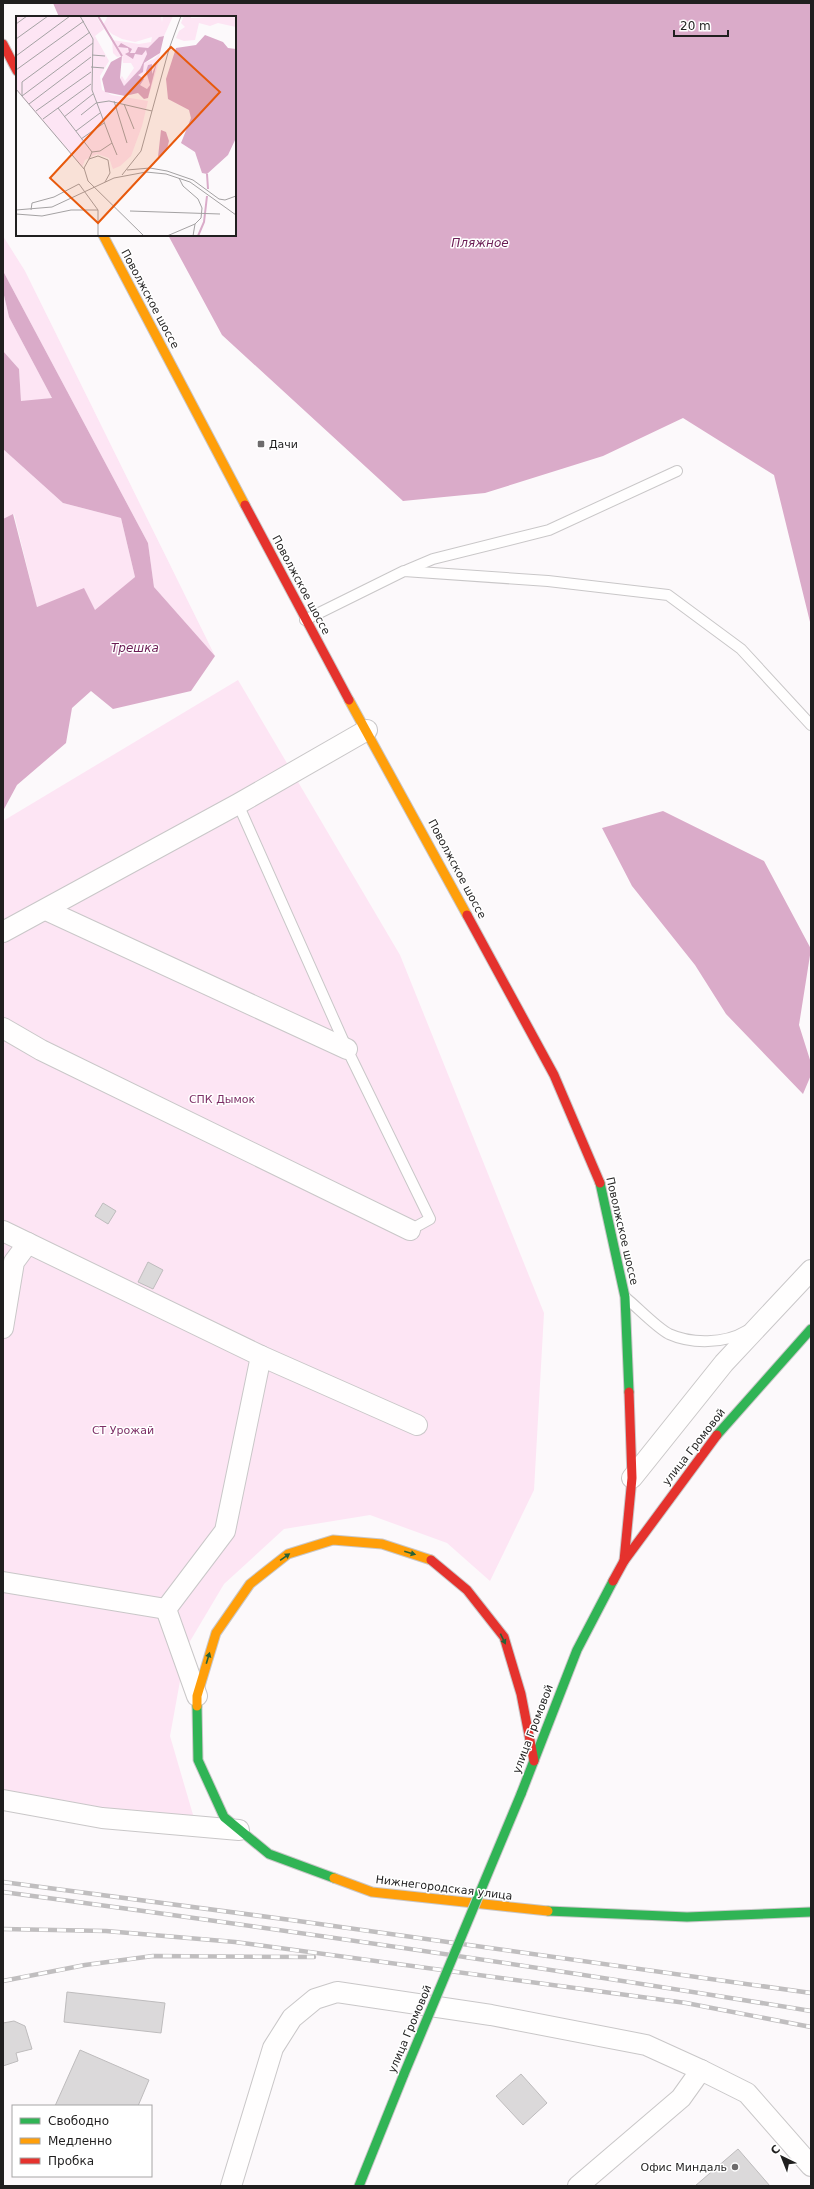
<svg xmlns="http://www.w3.org/2000/svg" width="814" height="2189" viewBox="0 0 814 2189" font-family="'DejaVu Sans',sans-serif">
	<rect width="100%" height="100%" fill="#fcf9fb"/>
	<!-- green -->
	<g fill="#fde5f4">
		<path d="M3 236 25 271 215 656 154 587 148 543 3 271Z"/>
		<path d="M3 291 9 317 52 398 21 402 19 369 3 351Z"/>
		<path d="M3 449 63 503 121 518 135 577 95 611 84 589 37 607 14 514 3 519Z"/>
		<path d="M238 680 400 955 544 1313 534 1490 490 1581 447 1543 370 1515 284 1529 224 1584 186 1648 170 1736 196 1825 3 1801V821Z"/>
	</g>
	<!-- water -->
	<g fill="#daabc9">
		<path d="M53 3H811V626L774 475 683 418 603 456 485 493 403 501 222 335 168 235H235V17H59Z"/>
		<path d="M3 271 148 543 154 587 215 656 191 691 113 709 91 691 72 708 66 743 17 785 3 811V519L13 514 37 607 84 588 95 610 135 577 121 518 63 503 3 449V351L19 369 21 401 52 398 9 317 3 291Z"/>
		<path d="M663 811 764 861 811 949 799 1025 811 1063V1075L803 1094 726 1014 695 965 632 886 602 828Z"/>
	</g>
	<!-- building -->
	<g fill="#dbd9da" stroke="#bebcbd">
		<path d="M103 1203 116 1211 108 1224 95 1216Z"/>
		<path d="M148 1262 163 1270 153 1289 138 1282Z"/>
		<path d="M67 1992 165 2003 161 2033 64 2022Z"/>
		<path d="M14 2021 25 2026 32 2049 16 2053 18 2061 3 2066V2023Z"/>
		<path d="M80 2050 149 2080 138 2106H55Z"/>
		<path d="M521 2074 547 2103 523 2125 496 2096Z"/>
		<path d="M738 2149 770 2186H695Z"/>
	</g>
	<g fill="none" stroke-linecap="round" stroke-linejoin="round">
		<!-- lane casing -->
		<g stroke="#c9c7c8" stroke-width="12">
			<g id="lane">
				<path d="M407 570 433 559 549 530 677 471"/>
				<path d="M305 620 404 571 548 581 668 595 741 649 811 725"/>
				<path d="M238 804 347 1049 430 1219 410 1230"/>
				<path d="M626 1298C637 1307 657 1328 669 1334 691 1344 725 1344 746 1331"/>
			</g>
		</g>
		<!-- street casing -->
		<g stroke="#c9c7c8" stroke-width="22">
			<g id="street">
				<path d="M46 910 347 1049"/>
				<path d="M3 932 238 804 367 730"/>
				<path d="M3 1028 41 1050 410 1230"/>
				<path d="M3 1231 261 1356 225 1531 166 1609 197 1696"/>
				<path d="M3 1328 14 1262 28 1243"/>
				<path d="M261 1356 417 1425"/>
				<path d="M632 1478 724 1363 811 1270"/>
				<path d="M3 1582 166 1609"/>
				<path d="M3 1800 102 1818 239 1830"/>
				<path d="M231 2186 273 2048 292 2018 315 1999 337 1992 491 2015 646 2045 701 2070 747 2093 811 2166"/>
				<path d="M578 2186 681 2098 701 2070"/>
			</g>
		</g>
		<!-- fast casing -->
		<g stroke="#c9c7c8" stroke-width="11">
			<g id="fast">
				<path d="M600 1183 625 1297 629 1392"/>
				<path d="M717 1435 811 1329"/>
				<path d="M197 1706 198 1760 224 1817 269 1854 334 1878"/>
				<path d="M521 1794 577 1650 613 1581"/>
				<path d="M548 1911 687 1917 811 1912"/>
				<path d="M359 2186 404 2074"/>
			</g>
		</g>
		<!-- slow casing -->
		<g stroke="#c9c7c8" stroke-width="11">
			<g id="slow">
				<path d="M103 235 245 505"/>
				<path d="M349 700 467 915"/>
				<path d="M197 1706V1696L216 1633 250 1584 288 1554 333 1540 382 1544 431 1560"/>
				<path d="M334 1878 372 1892 548 1911"/>
			</g>
		</g>
		<!-- jam casing -->
		<g stroke="#c9c7c8" stroke-width="11">
			<g id="jam">
				<path d="M3 44 17 71"/>
				<path d="M245 505 349 700"/>
				<path d="M467 915 554 1075 600 1183"/>
				<path d="M431 1560 467 1590 504 1637 521 1694 534 1761"/>
				<path d="M624 1561 632 1478 629 1392"/>
				<path d="M613 1581 624 1561 717 1435"/>
			</g>
		</g>
		<!-- lane -->
		<use href="#lane" stroke="#fffefe" stroke-width="10"/>
		<!-- street -->
		<use href="#street" stroke="#fffefe" stroke-width="20"/>
		<!-- fast -->
		<use href="#fast" stroke="#30b455" stroke-width="9"/>
		<!-- slow -->
		<use href="#slow" stroke="#ff9f0a" stroke-width="9"/>
		<!-- jam -->
		<use href="#jam" stroke="#e5322d" stroke-width="9"/>
		<!-- rail casing -->
		<g stroke="#c0bebf" stroke-width="4.5">
			<g id="rail">
				<path d="M3 1882 291 1920 811 1993"/>
				<path d="M3 1892C273 1928 542 1967 811 2011"/>
				<path d="M3 1929 106 1931 235 1942 686 2003 811 2027"/>
				<path d="M3 1981 85 1965 153 1956 314 1957"/>
			</g>
		</g>
		<!-- rail -->
		<use href="#rail" stroke="#fff" stroke-width="3" stroke-dasharray="9" stroke-linecap="butt"/>
		<!-- fast-bridge casing -->
		<g stroke="#c9c7c8" stroke-width="11" stroke-linecap="butt">
			<path id="fast-bridge" d="M404 2074 521 1794"/>
		</g>
		<!-- fast-bridge -->
		<use href="#fast-bridge" stroke="#30b455" stroke-width="9"/>
	</g>
	<!-- one-way arrows -->
	<defs><path id="oneway-solid" d="M-6-.8H1V-3.2L6.5 0L1 3.2V.8H-6Z"/></defs>
	<g fill="#276237">
		<use href="#oneway-solid" transform="translate(410 1553) rotate(16)"/>
		<use href="#oneway-solid" transform="translate(285 1557) rotate(-35)"/>
		<use href="#oneway-solid" transform="translate(503 1639) rotate(64)"/>
		<use href="#oneway-solid" transform="translate(208 1658) rotate(-73)"/>
	</g>
	<!-- markers -->
	<g fill="#6d6b6c" stroke="#fff" stroke-width="1.5">
		<rect x="257" y="440" width="8" height="8" rx="2"/>
		<circle cx="735" cy="2167" r="4"/>
	</g>
	<g text-anchor="middle" dominant-baseline="central" stroke-width="3" stroke-linejoin="round" paint-order="stroke">
		<!-- street labels -->
		<g font-size="11" fill="#201f1f" stroke="#fff">
			<text transform="translate(150 299) rotate(62)">Поволжское шоссе</text>
			<text transform="translate(301 585) rotate(62)">Поволжское шоссе</text>
			<text transform="translate(457 869) rotate(62)">Поволжское шоссе</text>
			<text transform="translate(622 1231) rotate(77)">Поволжское шоссе</text>
			<text transform="translate(694 1447) rotate(-52)">улица Громовой</text>
			<text transform="translate(533 1729) rotate(-69)">улица Громовой</text>
			<text transform="translate(444 1888) rotate(7)">Нижнегородская улица</text>
			<text transform="translate(410 2029) rotate(-67)">улица Громовой</text>
		</g>
		<!-- poi labels -->
		<g font-size="11" fill="#201f1f" stroke="#fff" text-anchor="start">
			<text x="269" y="444">Дачи</text>
			<text x="727" y="2167" text-anchor="end">Офис Миндаль</text>
		</g>
		<!-- park labels -->
		<g font-size="11" fill="#7d2f66" stroke="#fff">
			<text x="222" y="1099">СПК Дымок</text>
			<text x="123" y="1430">СТ Урожай</text>
		</g>
		<!-- water labels -->
		<g font-size="12" font-style="italic" fill="#6a1c54" stroke="#fff">
			<text x="480" y="243">Пляжное</text>
			<text x="135" y="648">Трешка</text>
		</g>
	</g>
	<!-- overview -->
	<g transform="translate(16 16)">
		<rect width="220" height="220" fill="#fcf9fb"/>
		<path d="M0 0H80L88 13 79 20 93 45 84 60 86 74 96 79 132 85 126 110 115 140 104 150 97 153 93 142 81 138 69 144 66 151 0 74ZM92 0H145L146 6 147 0H157L148 20 143 21 132 32 120 37H114L116 33 113 32V36L117 42 119 38 131 33V38L124 53 108 70 104 62 106 60 109 65 118 52 115 47H107L106 40 101 41 97 37 96 24 123 28 135 26 136 21 119 26 106 23 96 18 87 9ZM168 0H175V2L213 0 220 2V11L202 7 194 10 183 7 179 24 168 25 160 22 163 15 169 11 165 7ZM144 37 142 49 132 82 138 51 136 58V48L132 49 130 55 134 69 131 73 124 69 122 59 127 56 128 47 138 43Z" fill="#fde5f4"/>
		<path d="M189 19 207 26 212 32 220 33V122L212 139 191 158 186 157 179 136 165 127 175 102 173 94 152 83 150 63 160 32 180 29ZM148 20 144 37 128 47 127 56 122 59 128 63 124 69 131 73 134 69 130 55 132 49 136 48V58L141 46 132 82 128 83 122 77 109 80 89 76 86 63 95 46 106 40 104 62 108 70 124 53 131 38 130 34 126 39 119 38 117 43 109 38 113 36 112 32 102 31 105 27 116 33 114 37H119L122 31 132 32 143 21ZM145 114 150 116 153 125 151 133 142 141Z" fill="#daabc9"/>
		<path fill="none" stroke="#daabc9" stroke-width="2" d="M82 0 106 40M191 158 192 173M182 220 188 206 191 180"/>
		<path fill="none" stroke="#a4a2a3" stroke-width="1" d="M64 0 77 23 76 74 96 127 84 135 76 136 73 143M0 8 11 0M0 23 32 0M76 39 89 40M0 40 54 0M75 51 88 52M0 54 68 5M0 73 68 153M6 80V66L74 16M6 80 77 27M98 85 111 127M13 88 75 41M108 88 118 113M42 92 76 136M20 95 75 56M65 99 80 87 93 85 136 95M48 101 77 78M27 103 75 68M60 115 84 97M65 123 88 107M96 127 101 139M111 154 134 152 151 155 177 164 203 183 209 184 220 180M106 159 125 135 153 33 165 0M163 162 167 170 182 183 186 192 185 202 179 208 177 220M89 166 94 157 92 144 82 140 73 143 68 152 72 165 128 220M0 194 36 191 98 162 130 156 150 158 174 166 220 199M15 194 16 187 38 181 63 168 82 194V220M114 195 204 198M0 198 26 200 55 194H82M151 220 179 208"/>
		<path fill="#e8590c" fill-opacity="0.15" stroke="#e8590c" stroke-width="2" d="M155 31 204 76 82 207 34 162Z"/>
		<rect width="220" height="220" fill="none" stroke="#201f1f" stroke-width="2"/>
	</g>
	<!-- border -->
	<rect width="814" height="2189" fill="none" stroke="#201f1f" stroke-width="8"/>
	<!-- legend -->
	<rect x="12" y="2105" width="140" height="72" fill="#ffffff" stroke="#a6a5a5"/>
	<rect x="20" y="2118" width="20" height="6" fill="#30b455" stroke="#a6a5a5"/>
	<text x="48" y="2125" font-size="12" fill="#201f1f">Свободно</text>
	<rect x="20" y="2138" width="20" height="6" fill="#ff9f0a" stroke="#a6a5a5"/>
	<text x="48" y="2145" font-size="12" fill="#201f1f">Медленно</text>
	<rect x="20" y="2158" width="20" height="6" fill="#e5322d" stroke="#a6a5a5"/>
	<text x="48" y="2165" font-size="12" fill="#201f1f">Пробка</text>
	<!-- north arrow -->
	<g transform="translate(782 2157) rotate(317)" stroke="#ffffff" stroke-width="3" paint-order="stroke">
	<path d="M0-3L7 15L0 10L-7 15Z" fill="#201f1f"/>
	<text y="-6" font-size="11" font-weight="bold" text-anchor="middle" fill="#201f1f">С</text>
	</g>
	<!-- scale -->
	<path d="M674 30v6h54v-6" fill="none" stroke="#201f1f" stroke-width="2"/>
	<text x="680" y="30" font-size="12" fill="#201f1f" stroke="#ffffff" stroke-width="3" paint-order="stroke">20 m</text>
</svg>
